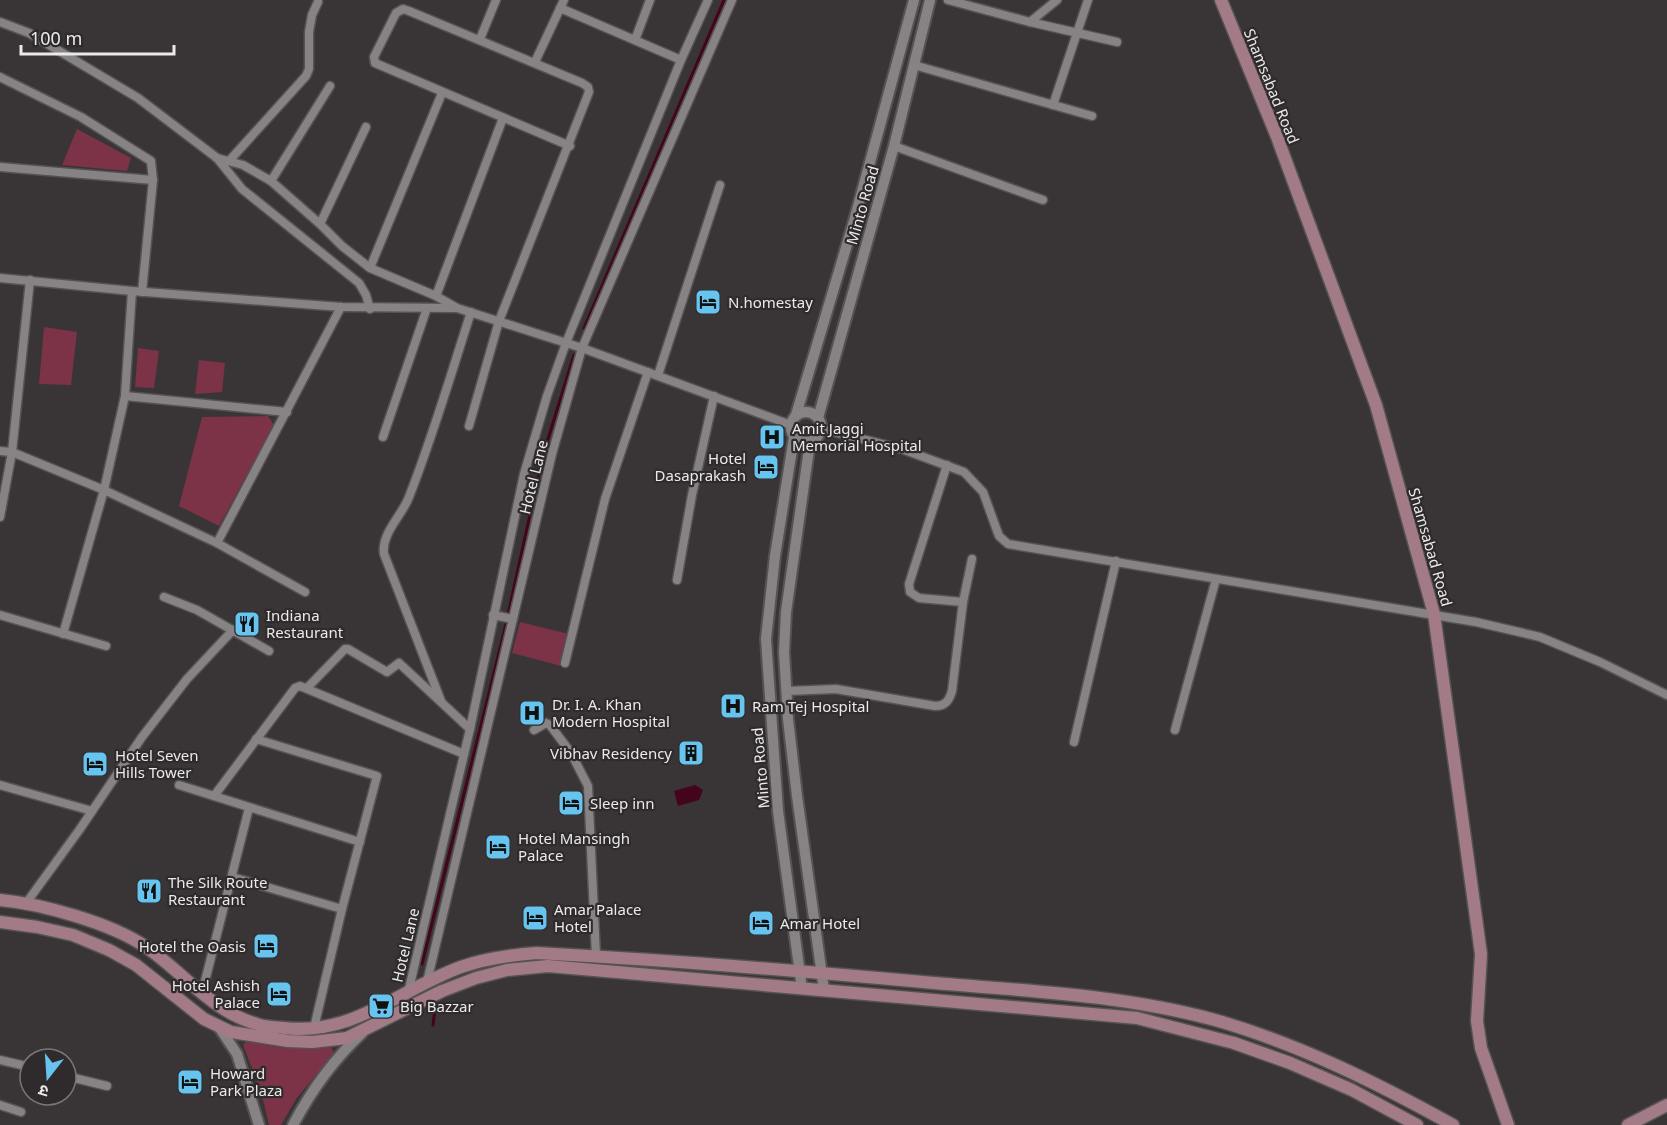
<svg xmlns="http://www.w3.org/2000/svg" width="1667" height="1125" viewBox="0 0 1667 1125" font-family="'Noto Sans','Noto Sans Devanagari',sans-serif">
	<rect width="100%" height="100%" fill="#393536"/>
	<!-- green -->
	<g fill="#7c3247">
		<path d="M77 129 131 158 127 171 62 165Z"/>
		<path d="M44 327 77 332 71 385 39 384Z"/>
		<path d="M138 348 159 351 154 388 135 387Z"/>
		<path d="M199 360 225 363 222 392 195 394Z"/>
		<path d="M268 416 274 425 219 526 179 506 202 417Z"/>
		<path d="M520 622 569 634 561 666 512 653Z"/>
		<path d="M247 1041C275 1049 302 1050 331 1047L334 1053 296 1099 281 1125H269L261 1091 243 1045Z"/>
	</g>
	<!-- water -->
	<path fill="#43041c" d="M695 785 703 790 699 800 678 806 674 791Z"/>
	<g fill="none" stroke-linecap="round" stroke-linejoin="round">
		<!-- stream -->
		<g stroke="#43041c" stroke-width="3">
			<path d="M584 328 724 0"/>
			<path d="M422 964 506 624 543 455 574 355"/>
			<path d="M433 1025 435 1009"/>
		</g>
		<!-- minor casing -->
		<g stroke="#555253" stroke-width="11">
			<g id="minor">
				<path d="M948 0 1030 22 1117 42"/>
				<path d="M560 8 681 60"/>
				<path d="M0 22 29 33 138 98 217 158 242 189 359 283 366 295 370 309"/>
				<path d="M1030 22 1057 0"/>
				<path d="M480 39 496 0"/>
				<path d="M635 40 650 0"/>
				<path d="M535 62 564 0"/>
				<path d="M914 65 1092 116"/>
				<path d="M0 77 81 117 151 161 153 180 142 292"/>
				<path d="M1053 105 1088 0"/>
				<path d="M894 146 1043 200"/>
				<path d="M217 158 243 165 271 181 320 224 342 246 370 268 436 296 457 308 582 348 791 425"/>
				<path d="M229 161 306 76 309 69V32L312 15 318 2"/>
				<path d="M0 167 153 180"/>
				<path d="M271 181 330 86"/>
				<path d="M320 224 366 127"/>
				<path d="M370 268 442 93"/>
				<path d="M0 278 132 291 341 307 454 308"/>
				<path d="M436 296 503 118"/>
				<path d="M658 375 720 185"/>
				<path d="M125 396 287 412"/>
				<path d="M469 426 499 321 589 92 588 87 582 83 409 11 403 9 396 13 374 57 375 63 570 146"/>
				<path d="M822 429 902 449 964 472 983 492 999 536 1008 544 1476 622 1540 637 1600 662 1667 695"/>
				<path d="M383 437 427 308"/>
				<path d="M0 451 12 452 104 490 217 543 341 307"/>
				<path d="M947 465 909 584 910 592 919 598 963 602"/>
				<path d="M0 517 12 452 30 280"/>
				<path d="M217 543 305 592"/>
				<path d="M677 580 692 495 714 396"/>
				<path d="M164 597 197 610 269 651"/>
				<path d="M0 615 106 646"/>
				<path d="M493 615 513 619"/>
				<path d="M63 634 104 490 125 396 132 291"/>
				<path d="M565 663 605 499 648 372"/>
				<path d="M307 688 345 649H348L387 672 399 663 470 729"/>
				<path d="M787 691 836 689 935 706C945 706 949 701 952 691L963 602 972 559"/>
				<path d="M441 701 384 554C381 533 402 516 409 497 433 436 451 374 471 312"/>
				<path d="M534 730 546 723 550 725 571 753 588 786 596 956"/>
				<path d="M1175 730 1216 579"/>
				<path d="M256 739 377 776 342 909 314 1028"/>
				<path d="M1074 742 1116 561"/>
				<path d="M0 785 92 811"/>
				<path d="M179 785 360 842"/>
				<path d="M214 796 295 688 300 686 464 754"/>
				<path d="M232 877 342 909"/>
				<path d="M27 902 80 829 142 737 187 679 233 630"/>
				<path d="M427 982 552 454 582 348 732 0"/>
				<path d="M202 993 249 808"/>
				<path d="M408 993 470 729 524 474 547 396 566 343 681 60 708 0"/>
				<path d="M0 1060 30 1067"/>
				<path d="M66 1076 107 1086"/>
				<path d="M0 1105 21 1112"/>
			</g>
		</g>
		<!-- tertiary casing -->
		<g stroke="#555253" stroke-width="14">
			<g id="tertiary">
				<circle cx="806" cy="427" r="15"/>
				<path d="M796 415 854 221 914 0"/>
				<path d="M818 418 894 146 930 0"/>
				<path d="M794 437 775 556 766 639 778 811 802 989"/>
				<path d="M810 442 786 612 784 652 788 719 797 796 824 990"/>
				<path d="M219 1027 237 1054 259 1125"/>
				<path d="M293 1125C311 1091 334 1059 362 1033"/>
			</g>
		</g>
		<!-- secondary casing -->
		<g stroke="#555253" stroke-width="15">
			<g id="secondary">
				<path d="M1221 0 1277 137 1376 405 1434 614 1481 954 1477 1021 1481 1048 1508 1125"/>
				<path d="M0 900C42 904 111 923 146 947 183 972 212 1012 257 1024 265 1027 275 1027 284 1028 354 1036 400 989 461 967 486 958 511 955 537 953 669 960 802 971 934 983 1028 991 1123 995 1215 1020 1299 1044 1377 1083 1453 1125"/>
				<path d="M0 922 37 927 73 935 109 950 136 965 204 1019 231 1032 288 1041 312 1042 347 1038 442 991 476 978 507 970 548 966 1137 1018 1234 1043 1290 1063 1352 1090 1417 1125"/>
				<path d="M1628 1125 1667 1105"/>
			</g>
		</g>
		<!-- minor -->
		<use href="#minor" stroke="#878384" stroke-width="8"/>
		<!-- tertiary -->
		<use href="#tertiary" stroke="#878384" stroke-width="10"/>
		<!-- secondary -->
		<use href="#secondary" stroke="#a27b86" stroke-width="12"/>
	</g>
	<!-- icons -->
	<defs>
		<g id="hotel-square" transform="scale(1.35)"><rect x="-9" y="-9" width="18" height="18" rx="4" fill="#66c4ef" stroke="#2f2b2c"/><path d="M-6-4.5h1.5V1H6V5H4.5V3h-9V5H-6ZM-4 0a1.8 1.8 0 1 1 3.6 0ZM.5 0V-2.5h3Q6-2.5 6 0Z" fill="#111"/></g>
		<g id="hospital-square" transform="scale(1.35)"><rect x="-9" y="-9" width="18" height="18" rx="4" fill="#66c4ef" stroke="#2f2b2c"/><path d="M-5-5h3v3.5h4V-5h3V5h-3V1.5h-4V5h-3Z" fill="#111"/></g>
		<g id="restaurant-square" transform="scale(1.35)"><rect x="-9" y="-9" width="18" height="18" rx="4" fill="#66c4ef" stroke="#2f2b2c"/><path d="M-5-6h1v4h1v-4h1v4h1v-4h1v5L-1.5 .5V6h-2V.5L-5-1ZM5-6V6H3V1.5H1.5Q1.5-4 5-6Z" fill="#111"/></g>
		<g id="building-square" transform="scale(1.35)"><rect x="-9" y="-9" width="18" height="18" rx="4" fill="#66c4ef" stroke="#2f2b2c"/><path d="M-4-6H4V6H1V3H-1V6H-4ZM-2.5-4.3h1.7v1.8h-1.7ZM.8-4.3h1.7v1.8H.8ZM-2.5-1h1.7V.8h-1.7ZM.8-1h1.7V.8H.8Z" fill="#111"/></g>
		<g id="supermarket-square" transform="scale(1.35)"><rect x="-9" y="-9" width="18" height="18" rx="4" fill="#66c4ef" stroke="#2f2b2c"/><path d="M-6-5.5h2.5l.6 2H6L4.5 2H-2.5L-4.4-4H-6ZM-1.5 3.2a1.3 1.3 0 1 0 .1 0ZM3 3.2a1.3 1.3 0 1 0 .1 0Z" fill="#111"/></g>
	</defs>
	<g fill-rule="evenodd">
		<use href="#hotel-square" x="708" y="302"/>
		<use href="#hospital-square" x="772" y="437"/>
		<use href="#hotel-square" x="766" y="467"/>
		<use href="#restaurant-square" x="247" y="624"/>
		<use href="#hospital-square" x="733" y="706"/>
		<use href="#hospital-square" x="532" y="713"/>
		<use href="#building-square" x="691" y="753"/>
		<use href="#hotel-square" x="95" y="764"/>
		<use href="#hotel-square" x="571" y="803"/>
		<use href="#hotel-square" x="498" y="847"/>
		<use href="#restaurant-square" x="149" y="891"/>
		<use href="#hotel-square" x="535" y="918"/>
		<use href="#hotel-square" x="761" y="923"/>
		<use href="#hotel-square" x="266" y="946"/>
		<use href="#hotel-square" x="279" y="994"/>
		<use href="#supermarket-square" x="381" y="1006"/>
		<use href="#hotel-square" x="190" y="1082"/>
	</g>
	<g text-anchor="middle" dominant-baseline="central" stroke-width="4.5" stroke-linejoin="round" paint-order="stroke">
		<!-- street labels -->
		<g font-size="15" fill="#ebe9e9" stroke="#2f2b2c">
			<text transform="translate(1272 86) rotate(68)">Shamsabad Road</text>
			<text transform="translate(862 205) rotate(-74)">Minto Road</text>
			<text transform="translate(533 477) rotate(-76)">Hotel Lane</text>
			<text transform="translate(1431 547) rotate(74)">Shamsabad Road</text>
			<text transform="translate(760 768) rotate(-95)">Minto Road</text>
			<text transform="translate(405 945) rotate(-77)">Hotel Lane</text>
		</g>
		<!-- poi labels -->
		<g font-size="15" fill="#ebe9e9" stroke="#2f2b2c" text-anchor="start">
			<text x="728" y="302">N.homestay</text>
			<text x="792" y="428">Amit Jaggi<tspan x="792" dy="17">Memorial Hospital</tspan></text>
			<text x="746" y="458" text-anchor="end">Hotel<tspan x="746" dy="17">Dasaprakash</tspan></text>
			<text x="266" y="615">Indiana<tspan x="266" dy="17">Restaurant</tspan></text>
			<text x="552" y="704">Dr. I. A. Khan<tspan x="552" dy="17">Modern Hospital</tspan></text>
			<text x="752" y="706">Ram Tej Hospital</text>
			<text x="672" y="753" text-anchor="end">Vibhav Residency</text>
			<text x="115" y="755">Hotel Seven<tspan x="115" dy="17">Hills Tower</tspan></text>
			<text x="590" y="803">Sleep inn</text>
			<text x="518" y="838">Hotel Mansingh<tspan x="518" dy="17">Palace</tspan></text>
			<text x="168" y="882">The Silk Route<tspan x="168" dy="17">Restaurant</tspan></text>
			<text x="554" y="909">Amar Palace<tspan x="554" dy="17">Hotel</tspan></text>
			<text x="780" y="923">Amar Hotel</text>
			<text x="246" y="946" text-anchor="end">Hotel the Oasis</text>
			<text x="260" y="985" text-anchor="end">Hotel Ashish<tspan x="260" dy="17">Palace</tspan></text>
			<text x="400" y="1006">Big Bazzar</text>
			<text x="210" y="1073">Howard<tspan x="210" dy="17">Park Plaza</tspan></text>
		</g>
	</g>
	<!-- north arrow -->
	<g transform="translate(48 1077) rotate(197)"><circle r="28" fill="#2f2b2c" stroke="#7a7778" stroke-width="1.5"/>
	<path d="M0-4.5L10 22L0 15L-10 22Z" fill="#66c4ef"/>
	<text y="-9" font-size="16" font-weight="bold" text-anchor="middle" fill="#ebe9e9">उ</text>
	</g>
	<!-- scale -->
	<path d="M21 45v9h153v-9" fill="none" stroke="#ebe9e9" stroke-width="3"/>
	<text x="30" y="45" font-size="18" fill="#ebe9e9" stroke="#2f2b2c" stroke-width="4.5" paint-order="stroke">100 m</text>
</svg>
